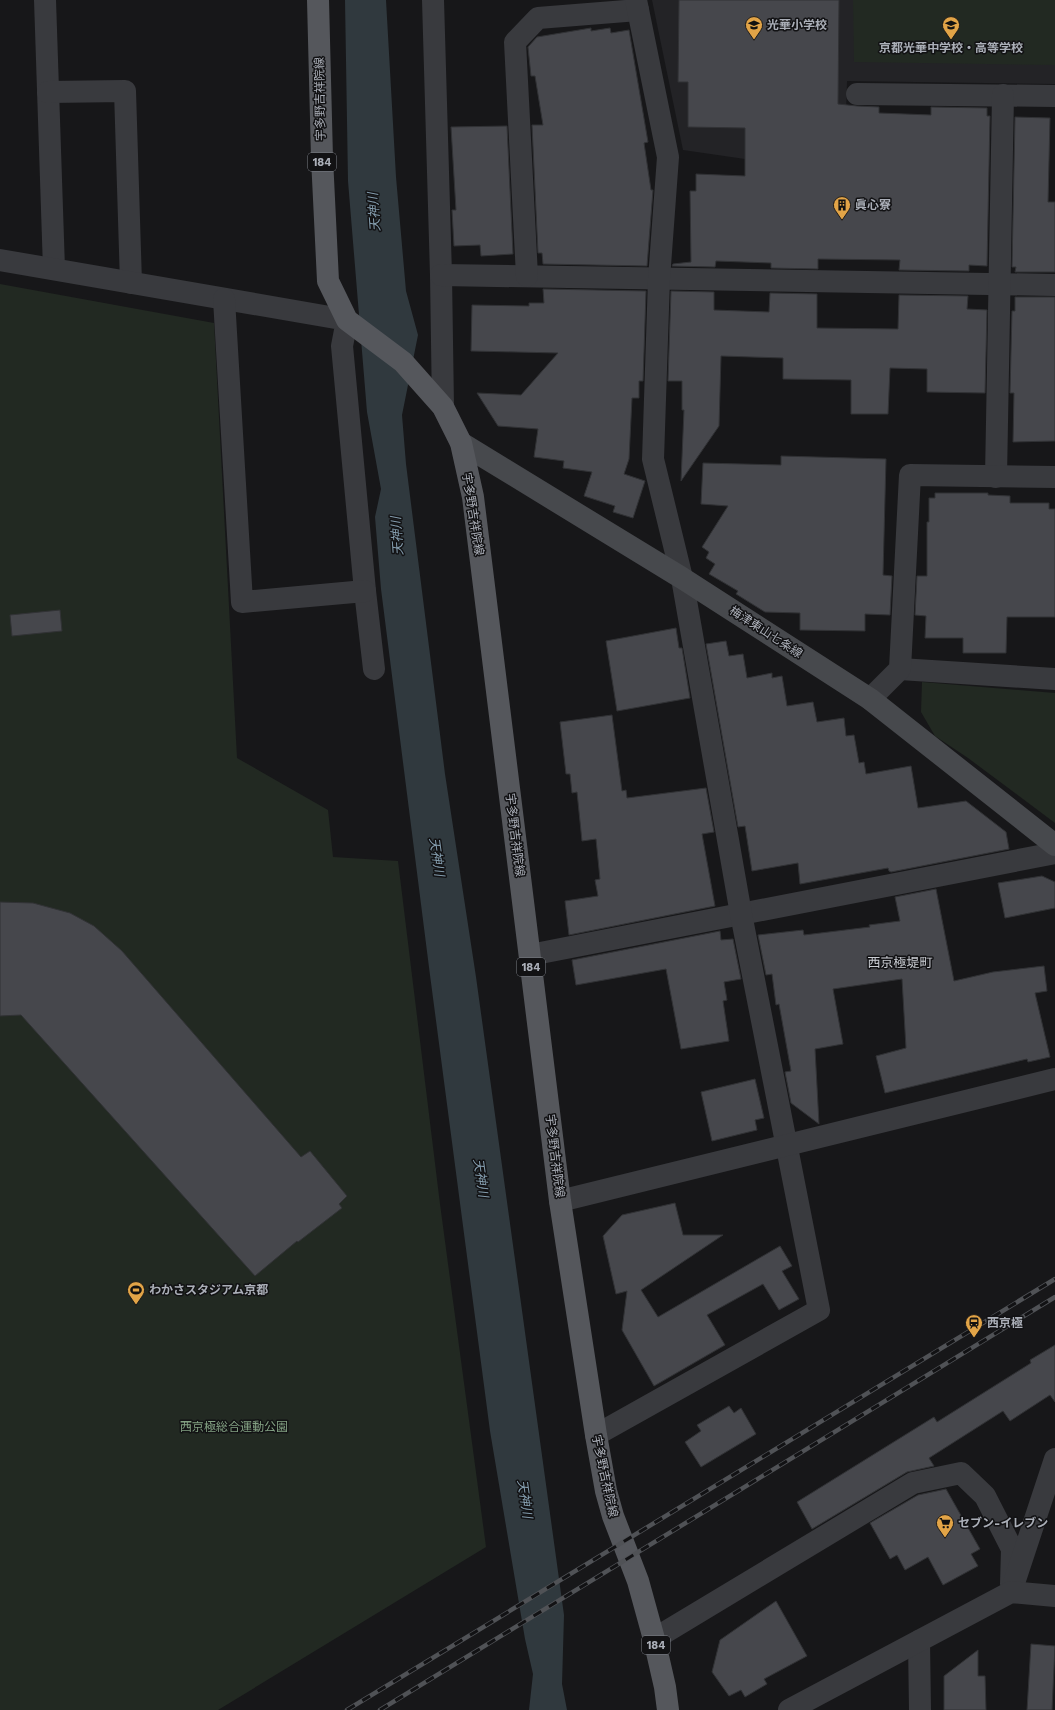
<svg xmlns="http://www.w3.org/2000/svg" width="1055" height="1710" viewBox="0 0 1055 1710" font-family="'Work Sans','Noto Sans JP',sans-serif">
	<rect width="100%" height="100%" fill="#171719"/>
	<!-- built -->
	<path fill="#232326" d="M652 0H1055V84L847 81 845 149 745 159 683 150Z"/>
	<!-- green -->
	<g fill="#222922">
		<path d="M853 0H1055V65L854 62Z"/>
		<path d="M0 284 214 323 237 758 328 810 333 857 398 861 440 1204 486 1547 218 1710H0Z"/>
		<path d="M922 682 1055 693V823L968 758 935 736 921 712Z"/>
	</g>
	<!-- water -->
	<path fill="#30393e" d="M345 0H386L396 177 406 291 418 335 402 415 406 464 445 774 476 977 564 1615 562 1684 567 1710H529L533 1674 525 1639 490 1431 430 975 381 589 375 517 381 489 367 412 348 181Z"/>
	<!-- building -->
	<g fill="#46474c" stroke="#313235">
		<path d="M679 0H839L838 104 857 106 879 107V113L931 115V107L987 108V116H990L987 266 969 265V271L899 270 900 260 818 259V269L771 268V263L716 261 715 267 672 266 673 264 691 262 690 191H696V174L745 176V128L688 127V82H678Z"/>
		<path d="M591 28V31L610 28 611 33 629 30 648 142 644 143 651 190H653L647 266 543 264 542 253H538L532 125H543L535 76H531L528 47 537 37Z"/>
		<path d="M1015 117 1050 118 1048 202H1055V272H1015L1016 267H1012Z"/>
		<path d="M507 126 513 254 481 256 480 245 454 246 452 210H456L451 127Z"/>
		<path d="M543 289 646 291 643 381H639V398H632L629 459 624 474 645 481 633 518 613 512 615 506 584 496 592 472 563 468 564 461 534 457 538 429 498 426 477 393 521 395 558 353 471 351 472 305 529 306V303H544Z"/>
		<path d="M671 291 714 292V310L769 312 770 293 817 294V328L898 329 899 295 968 296 967 309 987 310 985 393 927 392V369L890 368 888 414H851V380L783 379V358L721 356 719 426 681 481 684 410H682V381H668Z"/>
		<path d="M1015 297H1055V441L1013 442 1014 393H1010L1012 311H1015Z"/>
		<path d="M781 456 886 459 883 575 892 576 890 615 865 614V631L800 630V613L765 612 736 594 738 591 709 574 715 564 706 558 709 552 702 547 728 506 701 504 703 463 781 465Z"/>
		<path d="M935 493H988V495L1010 496V503H1049V509H1055V617H1007L1006 653H963V638H925L926 616 915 615 917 576H927V522H929V498H935Z"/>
		<path d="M60 610 62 631 12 636 10 615Z"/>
		<path d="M676 628 679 648H682L690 698 617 711 606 641Z"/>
		<path d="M726 641 729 656 743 654 747 678 772 673V678L782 676 787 706 813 702 817 722 844 718 846 736 854 735 859 763 864 762 866 774 911 766 918 808 966 801 1006 832 1009 849 891 872 889 871 888 868 800 884 798 863 752 871 745 826 738 827 706 644Z"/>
		<path d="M612 715 622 791 626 790 627 798 706 788 714 832 702 834 715 906 569 935 565 901 598 896 595 880 600 879 596 839 582 841 577 792 572 793 570 774H566L560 722Z"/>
		<path d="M1042 876 1055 882V908L1005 918 998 883Z"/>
		<path d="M936 889 954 981 993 972 1044 966 1047 991 1035 993 1050 1057 1028 1062 1027 1059 885 1093 876 1056 906 1048 902 979 833 989 843 1044 815 1049 819 1124 791 1103 785 1072 791 1071 779 1004 776 1005 772 974 766 975 758 935 803 930 804 935 870 927 869 925 900 921 895 897Z"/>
		<path d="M0 902 33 903 70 913 94 926 122 951 301 1157 310 1151 347 1196 339 1204 342 1208 298 1242 297 1241 255 1276 21 1015 0 1016Z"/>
		<path d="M720 931 721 940 733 939 741 979 724 982 727 1000 723 1001 729 1041 681 1049 666 969 576 985 572 960Z"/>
		<path d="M755 1079 764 1118 755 1120 757 1130 712 1141 701 1092Z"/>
		<path d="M675 1203 683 1235H723L641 1290 658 1317 780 1246 792 1266 782 1271 799 1299 779 1310 763 1284 707 1315 725 1345 654 1386 622 1330 627 1291 616 1294 603 1236 622 1215Z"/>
		<path d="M1055 1345V1402L1050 1395 1010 1421 1003 1411 929 1458 934 1466 907 1472 812 1529 797 1502 934 1417 937 1422 1031 1363 1030 1360Z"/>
		<path d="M729 1406 734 1413 741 1408 756 1434 701 1467 685 1442 701 1431 697 1425Z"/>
		<path d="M946 1489 980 1549 971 1554 978 1566 943 1585 928 1557 905 1570 897 1555 890 1559 870 1523 918 1495Z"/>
		<path d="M776 1601 807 1656 764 1679 767 1684 745 1697 741 1690 729 1696 712 1672 720 1640Z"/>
		<path d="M1031 1644 1055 1646 1052 1710H1027Z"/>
		<path d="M978 1650V1676H985L986 1710H944V1676Z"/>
	</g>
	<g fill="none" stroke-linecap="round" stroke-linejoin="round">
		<!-- minor -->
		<g stroke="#393a3e" stroke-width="22">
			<path d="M45 0 54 269"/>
			<path d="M433 0 441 275 443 407"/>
			<path d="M48 92 125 91 131 283"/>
			<path d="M857 94 1055 96"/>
			<path d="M0 260 347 320 342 346 365 591 374 669"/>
			<path d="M441 275 1055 285"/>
			<path d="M527 276 515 42 538 18 638 10"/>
			<path d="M224 299 242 602 365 591"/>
			<path d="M996 477 1003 95"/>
			<path d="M900 669 1055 679"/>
			<path d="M870 699 900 669 910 475 1055 477"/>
			<path d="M530 955 1055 853"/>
			<path d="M596 1435 819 1310 741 914 682 578 653 459 659 279 668 157 636 0"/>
			<path d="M654 1639 913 1483 961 1473 985 1496 1012 1549 1011 1584"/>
			<path d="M919 1641 920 1710"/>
		</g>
		<!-- tertiary -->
		<g stroke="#393a3e" stroke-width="22">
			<path d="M560 1201 1055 1079"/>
			<path d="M1011 1592 1055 1459"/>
			<path d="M789 1710 1011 1592 1055 1596"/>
		</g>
		<!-- secondary -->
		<path stroke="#47494d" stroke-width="22" d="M461 443 682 578 870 699 1055 845"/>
		<!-- primary -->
		<path stroke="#55575c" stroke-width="22" d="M318 0 322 158 328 281 347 320 403 362 443 407 461 443 473 497 560 1201 596 1435 606 1491 613 1516 638 1581 654 1639 665 1687 668 1710"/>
		<!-- rail casing -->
		<g stroke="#505256" stroke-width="4.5">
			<g id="rail">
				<path d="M347 1710 1055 1279"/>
				<path d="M380 1710 1055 1297"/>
			</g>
		</g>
		<!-- rail -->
		<use href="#rail" stroke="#121214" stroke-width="3" stroke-dasharray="9" stroke-linecap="butt"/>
	</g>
	<!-- icons -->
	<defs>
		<g id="school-pin" transform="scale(0.9)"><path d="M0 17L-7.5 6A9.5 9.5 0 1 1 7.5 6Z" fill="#e2a447" stroke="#121214"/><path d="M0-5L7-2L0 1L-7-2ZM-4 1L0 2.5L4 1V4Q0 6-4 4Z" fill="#111"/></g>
		<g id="building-pin" transform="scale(0.9)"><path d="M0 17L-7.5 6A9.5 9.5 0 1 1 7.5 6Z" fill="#e2a447" stroke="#121214"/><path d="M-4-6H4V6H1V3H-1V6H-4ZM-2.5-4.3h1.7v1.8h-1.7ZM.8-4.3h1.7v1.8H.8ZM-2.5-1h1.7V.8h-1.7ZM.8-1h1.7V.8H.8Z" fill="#111"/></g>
		<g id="stadium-pin" transform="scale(0.9)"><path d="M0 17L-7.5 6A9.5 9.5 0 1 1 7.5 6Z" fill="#e2a447" stroke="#121214"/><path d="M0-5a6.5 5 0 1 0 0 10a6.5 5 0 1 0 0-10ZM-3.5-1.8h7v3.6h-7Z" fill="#111"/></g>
		<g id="station-pin" transform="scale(0.9)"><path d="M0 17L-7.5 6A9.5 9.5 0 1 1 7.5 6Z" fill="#e2a447" stroke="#121214"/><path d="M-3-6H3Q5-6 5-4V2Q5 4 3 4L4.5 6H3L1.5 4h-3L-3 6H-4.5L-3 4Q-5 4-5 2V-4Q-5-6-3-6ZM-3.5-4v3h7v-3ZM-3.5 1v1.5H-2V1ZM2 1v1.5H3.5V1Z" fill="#111"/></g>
		<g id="supermarket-pin" transform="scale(0.9)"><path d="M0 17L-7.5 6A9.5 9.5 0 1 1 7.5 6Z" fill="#e2a447" stroke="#121214"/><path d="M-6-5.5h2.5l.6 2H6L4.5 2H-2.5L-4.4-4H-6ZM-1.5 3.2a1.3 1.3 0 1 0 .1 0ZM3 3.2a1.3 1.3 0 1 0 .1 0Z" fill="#111"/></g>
	</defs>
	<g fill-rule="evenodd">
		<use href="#school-pin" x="754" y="25"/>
		<use href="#school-pin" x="951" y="25"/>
		<use href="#building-pin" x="842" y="205"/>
		<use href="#stadium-pin" x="136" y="1290"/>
		<use href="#station-pin" x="974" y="1323"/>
		<use href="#supermarket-pin" x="945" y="1523"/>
	</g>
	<g text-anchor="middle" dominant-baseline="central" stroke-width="3" stroke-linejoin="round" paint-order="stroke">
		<!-- shield labels -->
		<g fill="#121214" stroke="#7d8087" stroke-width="1">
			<rect x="308" y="153" width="28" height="18" rx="3"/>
			<rect x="517" y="958" width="28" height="18" rx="3"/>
			<rect x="642" y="1636" width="28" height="18" rx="3"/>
		</g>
		<g font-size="11" font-weight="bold" fill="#abafb8">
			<text x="322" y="162">184</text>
			<text x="531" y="967">184</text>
			<text x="656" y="1645">184</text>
		</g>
		<!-- poi labels -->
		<g font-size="12" font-weight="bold" fill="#abafb8" stroke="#121214" text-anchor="start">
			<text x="767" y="25">光華小学校</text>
			<text x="951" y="48" text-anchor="middle">京都光華中学校・高等学校</text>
			<text x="855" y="205">眞心寮</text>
			<text x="149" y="1290">わかさスタジアム京都</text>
			<text x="987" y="1323">西京極</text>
			<text x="958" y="1523">セブン-イレブン</text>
		</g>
		<!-- street labels -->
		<g font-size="12" fill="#abafb8" stroke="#121214">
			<text transform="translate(320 99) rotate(-91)">宇多野吉祥院線</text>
			<text transform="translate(473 514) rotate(81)">宇多野吉祥院線</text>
			<text transform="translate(766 632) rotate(33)">梅津東山七条線</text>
			<text transform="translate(515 835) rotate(83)">宇多野吉祥院線</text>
			<text transform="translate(555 1156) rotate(83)">宇多野吉祥院線</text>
			<text transform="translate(605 1476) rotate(78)">宇多野吉祥院線</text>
		</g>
		<!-- park labels -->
		<g font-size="12" fill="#83a183" stroke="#121214">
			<text x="234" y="1427">西京極総合運動公園</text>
		</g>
		<!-- water labels -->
		<g font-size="13" font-style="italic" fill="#859eaf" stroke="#121214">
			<text transform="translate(374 212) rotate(-94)">天神川</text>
			<text transform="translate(397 536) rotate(-94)">天神川</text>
			<text transform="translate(437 857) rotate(82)">天神川</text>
			<text transform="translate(481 1178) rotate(82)">天神川</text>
			<text transform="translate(525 1499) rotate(82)">天神川</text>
		</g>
		<!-- neighbourhood labels -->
		<g font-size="13" fill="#cbced4" stroke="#121214">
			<text x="900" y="962">西京極堤町</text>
		</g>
	</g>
</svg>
